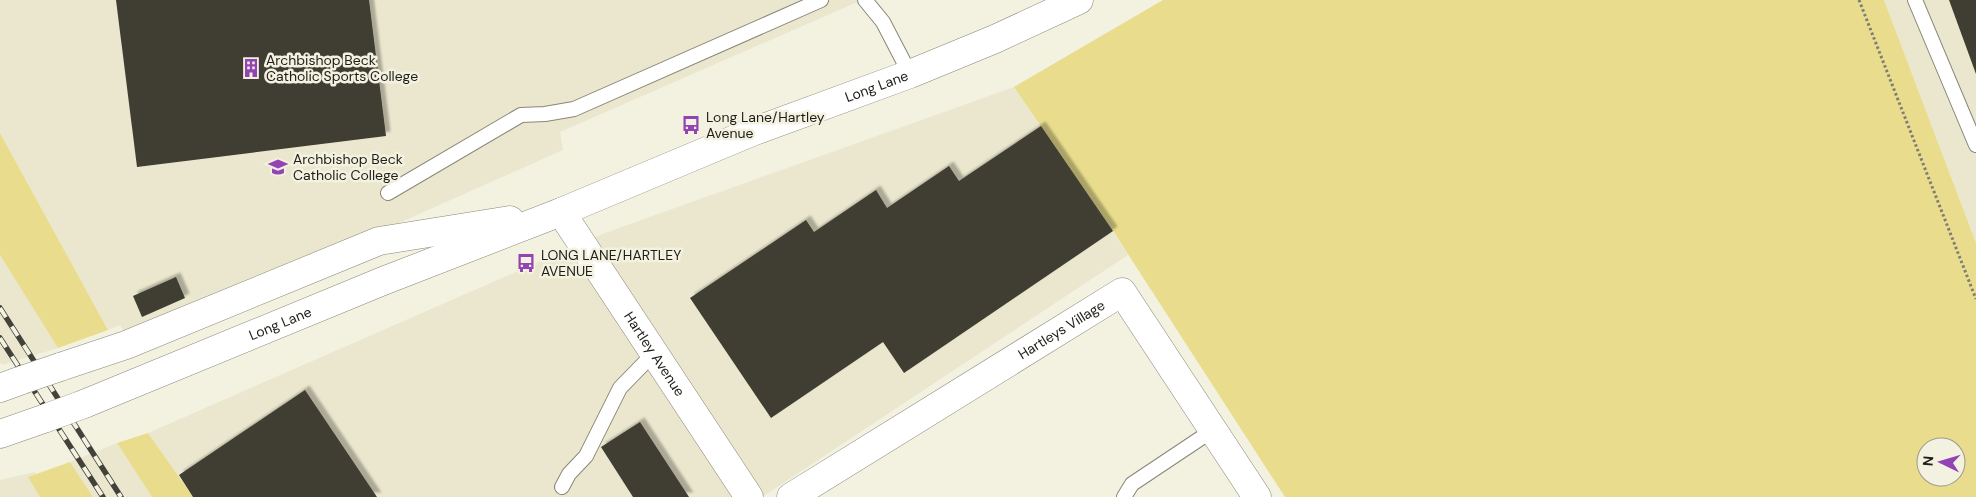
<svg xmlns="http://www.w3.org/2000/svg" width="1976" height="497" viewBox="0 0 1976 497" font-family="'DM Sans',sans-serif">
	<defs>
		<filter id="shadow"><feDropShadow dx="4.5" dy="-4.5" stdDeviation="1" flood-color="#0004"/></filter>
	</defs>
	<rect width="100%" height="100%" fill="#f3f1e0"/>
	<!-- built -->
	<g fill="#eae7ce">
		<path d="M0 0H862L560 132 563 150 131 342 120 325 108 330 0 133Z"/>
		<path d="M1884 0H1976V243Z"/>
		<path d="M1014 87 1128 255 762 497H193L148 433 605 233Z"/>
		<path d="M0 255 58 348 2 365 0 362Z"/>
		<path d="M117 443 152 497H93L70 462Z"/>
		<path d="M35 472 51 497H0V480Z"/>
	</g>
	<!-- green -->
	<g fill="#e9dd8d" fill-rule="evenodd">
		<path d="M1163 0H1884L1976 243V497H1285L1113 231 1014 87ZM1926 447H1956V477H1926Z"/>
		<path d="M0 133 108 330 58 348 0 255Z"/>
		<path d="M148 433 193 497H152L117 443Z"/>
		<path d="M70 462 93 497H40L28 477Z"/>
	</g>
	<!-- building -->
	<g fill="#3f3d30" filter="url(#shadow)">
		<path d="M116 0H369L386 136 137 167Z"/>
		<path d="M1949 0H1976V74Z"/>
		<path d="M1041 126 1113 231 904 373 883 342 771 418 690 298 806 220 814 232 876 190 887 208 949 166 959 181Z"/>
		<path d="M176 277 185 298 142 317 133 296Z"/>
		<path d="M305 390 377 497H193L179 475Z"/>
		<path d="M640 422 689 497H633L601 447Z"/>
	</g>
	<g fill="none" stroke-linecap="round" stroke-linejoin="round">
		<!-- service casing -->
		<g stroke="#898778" stroke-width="16">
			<g id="service">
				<path d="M865 0 883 22 910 74"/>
				<path d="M1915 0 1976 145"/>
				<path d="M388 193 521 115 545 114 574 109 821 0"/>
				<path d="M562 487 569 474 586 456 620 388 654 353"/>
				<path d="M1124 497 1132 484 1213 430"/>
			</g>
		</g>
		<!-- minor casing -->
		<g stroke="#898778" stroke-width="29">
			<g id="minor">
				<path id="s1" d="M561 212 749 497"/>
				<path id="s2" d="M791 497 1122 292 1257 497"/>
			</g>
		</g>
		<!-- secondary casing -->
		<g stroke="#898778" stroke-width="29">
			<g id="secondary">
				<path d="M60 367 126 345 379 241 510 220"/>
				<path d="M0 388 22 380"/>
				<path id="s3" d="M84 404 383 281 561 212 752 132 910 74 995 39 1079 0"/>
				<path d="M0 434 46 418"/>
			</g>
		</g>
		<!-- path -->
		<path stroke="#7f7e73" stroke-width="3" stroke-dasharray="2.5 2.5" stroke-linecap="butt" d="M1859 0 1976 299"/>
		<!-- service -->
		<use href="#service" stroke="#fff" stroke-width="14"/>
		<!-- minor -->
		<use href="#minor" stroke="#fff" stroke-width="28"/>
		<!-- secondary -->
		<use href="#secondary" stroke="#fff" stroke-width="28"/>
		<!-- rail casing -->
		<g stroke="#43423a" stroke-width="5.5">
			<g id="rail">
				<path d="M0 308 121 497"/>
				<path d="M0 338 103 497"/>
			</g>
		</g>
		<!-- rail -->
		<use href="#rail" stroke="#f3f1e0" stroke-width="4" stroke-dasharray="11" stroke-linecap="butt"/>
		<!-- secondary-bridge casing -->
		<g stroke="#898778" stroke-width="29" stroke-linecap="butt">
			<g id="secondary-bridge">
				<path d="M22 380 60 367"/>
				<path d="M46 418 84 404"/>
			</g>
		</g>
		<!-- secondary-bridge -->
		<use href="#secondary-bridge" stroke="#fff" stroke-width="28"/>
	</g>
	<!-- icons -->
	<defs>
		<g id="building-bare" transform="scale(1.5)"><path d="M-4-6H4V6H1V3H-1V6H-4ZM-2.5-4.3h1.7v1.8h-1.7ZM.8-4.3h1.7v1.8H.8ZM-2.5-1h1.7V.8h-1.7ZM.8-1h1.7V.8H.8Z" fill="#9244b4" stroke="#f3f1e0" stroke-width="2.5" paint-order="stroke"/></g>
		<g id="bus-bare" transform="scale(1.5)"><path d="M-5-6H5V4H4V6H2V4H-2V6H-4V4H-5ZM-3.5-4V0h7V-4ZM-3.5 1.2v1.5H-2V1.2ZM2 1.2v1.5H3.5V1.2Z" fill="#9244b4" stroke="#f3f1e0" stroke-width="2.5" paint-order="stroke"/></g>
		<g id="school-bare" transform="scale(1.5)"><path d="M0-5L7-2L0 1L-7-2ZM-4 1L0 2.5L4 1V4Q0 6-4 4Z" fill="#9244b4" stroke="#f3f1e0" stroke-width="2.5" paint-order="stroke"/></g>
	</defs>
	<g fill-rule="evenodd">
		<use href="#building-bare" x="251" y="68"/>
		<use href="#bus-bare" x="691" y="125"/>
		<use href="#school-bare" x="278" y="167"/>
		<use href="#bus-bare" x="526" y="263"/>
	</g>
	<g text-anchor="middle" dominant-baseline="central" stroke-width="5" stroke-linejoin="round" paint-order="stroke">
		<!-- poi labels -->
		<g font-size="14" fill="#1e1d17" stroke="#f3f1e0" text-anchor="start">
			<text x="266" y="60">Archbishop Beck<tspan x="266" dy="16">Catholic Sports College</tspan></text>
			<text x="706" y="117">Long Lane/Hartley<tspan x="706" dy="16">Avenue</tspan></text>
			<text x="293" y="159">Archbishop Beck<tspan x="293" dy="16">Catholic College</tspan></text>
			<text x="541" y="255">LONG LANE/HARTLEY<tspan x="541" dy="16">AVENUE</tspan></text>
		</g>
		<!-- street labels -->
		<g font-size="14" fill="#1e1d17" stroke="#f3f1e0">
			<text stroke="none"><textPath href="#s3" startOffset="854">Long Lane</textPath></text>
			<text stroke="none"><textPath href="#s3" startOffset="212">Long Lane</textPath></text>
			<text stroke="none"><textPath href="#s2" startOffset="318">Hartleys Village</textPath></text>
			<text stroke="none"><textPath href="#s1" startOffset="170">Hartley Avenue</textPath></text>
		</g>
	</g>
	<!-- north arrow -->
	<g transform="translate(1941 462) rotate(275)"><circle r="24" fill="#f3f1e0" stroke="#9e9c90"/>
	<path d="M0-4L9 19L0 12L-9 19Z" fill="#9244b4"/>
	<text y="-8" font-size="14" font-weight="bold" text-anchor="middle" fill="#1e1d17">N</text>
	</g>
</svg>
